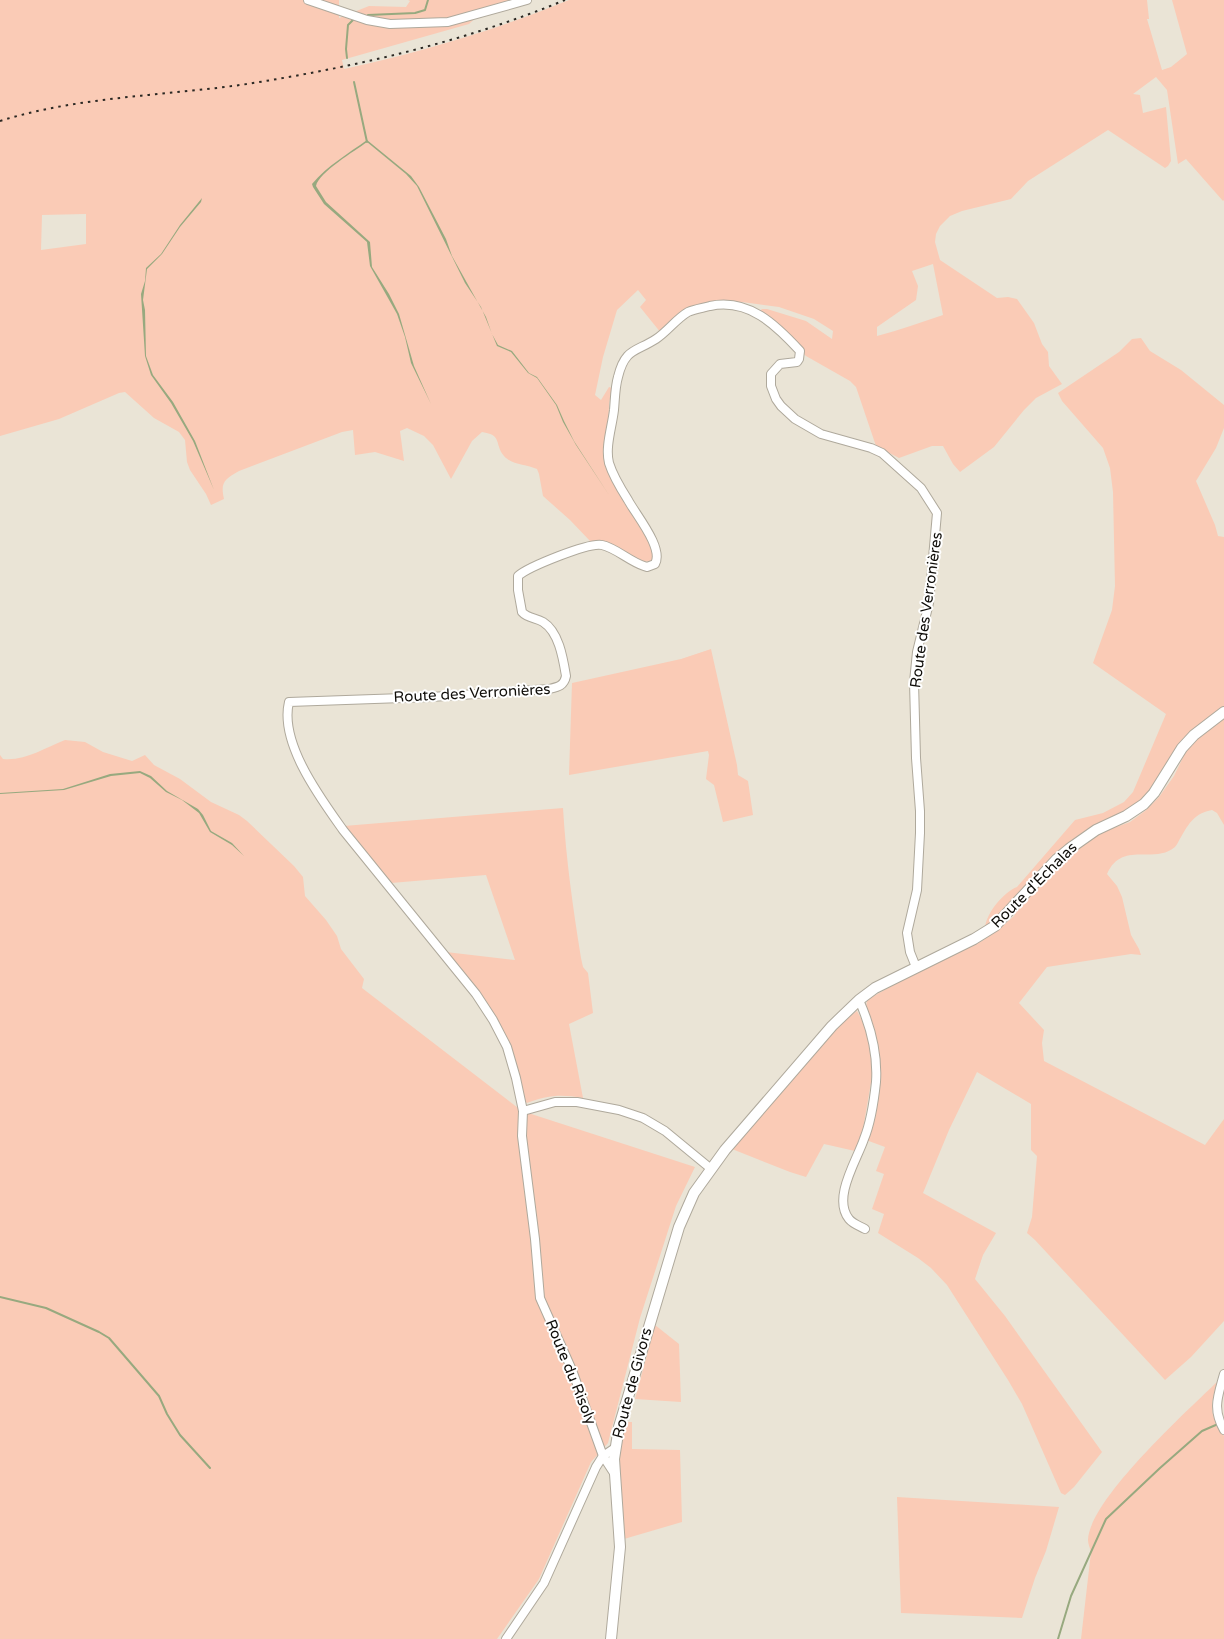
<svg xmlns="http://www.w3.org/2000/svg" width="1224" height="1639" viewBox="0 0 1224 1639" font-family="'Varela Round',sans-serif">
	<rect width="100%" height="100%" fill="#eae4d6"/>
	<!-- green -->
	<g fill="#facbb6" fill-rule="evenodd">
		<path d="M0 0H339V18L369 6 406 7 410 1 408 0H517L486 8 469 24 342 60 344 69C421 52 496 30 569 0H1147L1149 19H1147L1162 70 1171 67 1187 54 1172 0H1224V200L1223 201 1186 159 1178 164 1167 90 1156 77 1133 94 1140 95 1143 113 1166 107 1171 161 1168 166 1165 168 1108 130 1028 181 1011 199 962 211 950 216 940 226 936 234 935 242 940 260 997 298 1008 297 1017 299 1034 323 1042 344 1048 352 1049 366 1062 384 1036 398 1024 410 994 447 960 472 953 464 943 446H932L899 458 876 446 856 387 850 381 806 356 759 312 762 309H767L806 321 832 339 833 331 814 319 779 307 742 302H723L701 305 661 333 640 307 646 300 638 290 617 310 603 357 595 395 601 400 609 387 612 388 609 404 607 469 614 484 652 547 654 557 652 561C634 565 623 548 607 542 602 541 595 541 590 541L570 520 543 496 539 474 537 469C526 464 512 465 504 456 494 444 503 435 482 432L472 441 451 479 433 445 424 436 407 428 400 431 404 461 375 452 355 455 353 430 342 432 239 471C225 479 220 482 224 499L211 505 206 494 190 470 187 462 185 440 179 432 154 418 125 392 119 393 59 419 0 436ZM86 214V244L41 250 42 215ZM933 264 943 315C921 322 900 330 877 336V327L916 300 918 286 912 271Z"/>
		<path d="M1141 338 1150 351 1181 370 1224 405V428L1216 448 1196 481 1215 525 1218 536 1224 537V825L1217 813 1212 810C1195 813 1189 823 1181 837 1179 840 1177 845 1175 847 1154 865 1122 840 1107 874L1117 886 1122 897 1131 935 1139 949 1141 955 1131 954 1047 967 1019 1003 1044 1030 1042 1043 1044 1061 1205 1145 1224 1119V1321L1191 1357 1165 1380 1035 1240 1027 1233 1032 1217 1037 1156 1031 1150V1104L977 1072 949 1130 923 1193 996 1233 983 1255 975 1279 1005 1316 1102 1452 1074 1487 1065 1495 1061 1493 1022 1404 1008 1380 947 1285 931 1268 918 1258 878 1233 884 1214 872 1209 884 1174 876 1171 885 1147 866 1140C871 1115 881 1084 879 1059 878 1041 872 1024 866 1007L867 1001 872 997 915 973 982 941 999 929 1014 916 1020 905 1053 867 1097 834 1130 822 1145 811 1159 797 1174 776 1187 749 1197 740 1190 734 1153 789 1138 804 1083 833 1061 850 1037 872 1003 912 985 927C987 912 1004 892 1017 887L1075 820 1103 813 1124 802 1133 792 1166 714 1093 663 1112 610 1115 586 1113 492 1110 468 1103 448 1062 401 1058 393 1119 352 1132 339Z"/>
		<path d="M711 649 737 765 738 775 748 781 753 815 723 822 714 785 706 779 709 755 708 751 569 775 572 683 681 659Z"/>
		<path d="M65 740 85 742 103 752 132 761 145 755 154 765 180 779 211 802 239 815 247 821 294 866 303 877 305 896 326 920 337 936 341 949 364 979 362 988 522 1111 695 1167 676 1206 640 1318 608 1443 591 1462 539 1579 497 1639H0V755L3 759C26 761 44 748 65 740Z"/>
		<path d="M563 808C566 859 573 908 581 958L583 967 588 973 593 1013 569 1024 583 1098C561 1094 548 1095 527 1103L524 1100C519 1079 515 1057 506 1037 492 1005 469 978 446 952L515 960 486 875 391 883 344 826Z"/>
		<path d="M857 1011 867 1029 873 1071 863 1129 855 1151 824 1144 806 1177 790 1172 732 1149 812 1056 845 1020Z"/>
		<path d="M655 1325 679 1344 681 1402 635 1399Z"/>
		<path d="M1217 1382C1210 1407 1209 1415 1224 1436V1639H1081L1091 1552C1090 1548 1088 1544 1088 1540 1089 1500 1187 1411 1217 1382Z"/>
		<path d="M623 1422H632V1449L680 1450 682 1522 624 1539C625 1516 620 1495 618 1472 617 1455 620 1439 623 1422Z"/>
		<path d="M897 1497 1059 1507 1046 1551 1035 1578 1022 1618 901 1613Z"/>
	</g>
	<!-- water -->
	<g fill="#97a97f">
		<path d="M367 140 411 176 419 187 446 239 452 256 486 317 492 334 498 345 512 351 529 373 537 377 557 405 564 421 574 441 609 495 576 445 563 422 556 405 537 378 528 373 511 352 497 346 481 307 465 283 417 186 406 174 367 142C355 151 319 172 316 186L326 202 370 242 372 267 389 294 399 314 414 366 431 404 411 363 405 337 397 314 370 266 367 242 324 204 313 187 312 184C327 166 349 153 367 140Z"/>
		<path d="M202 198 201 202 180 227 162 254 147 269 143 300 145 310 146 356 153 375 173 402 195 441 214 490 193 441 171 403 151 375 145 356 141 294 145 281 146 268 161 254 180 225Z"/>
		<path d="M140 771 151 776 167 791 198 809 203 815 211 831 232 843 244 856 232 845 210 832 199 813 182 800 166 792 150 778 140 773 111 776 64 790 0 794V793L63 789 110 774Z"/>
	</g>
	<g fill="none" stroke-linecap="round" stroke-linejoin="round">
		<!-- stream -->
		<g stroke="#97a97f" stroke-width="2">
			<path d="M368 15 415 13 425 10 428 0"/>
			<path d="M347 58 346 49 348 25 354 19"/>
			<path d="M354 82 367 142"/>
			<path d="M0 1297 46 1308 99 1332 109 1338 159 1396 167 1414 180 1435 210 1468"/>
			<path d="M1058 1639 1071 1596 1106 1519 1160 1468 1202 1431 1218 1424"/>
		</g>
		<!-- street casing -->
		<g stroke="#afa99c" stroke-width="10">
			<g id="street">
				<path d="M308 0 367 20 390 24 448 22 527 0"/>
				<path d="M859 1000C871 1027 878 1053 876 1082 874 1101 871 1122 864 1139 857 1160 832 1198 849 1219 853 1224 860 1226 865 1229"/>
				<path d="M523 1111 555 1102H577L619 1110 643 1118 665 1131 710 1168"/>
				<path d="M1224 1374C1218 1396 1212 1409 1224 1430"/>
				<path d="M614 1473 603 1456 572 1370 540 1298 535 1239 522 1136 523 1111 516 1078 507 1047 493 1020 476 994 343 830C321 799 279 743 289 702L431 697 549 689C558 687 564 686 566 676 563 658 559 632 543 622 536 618 527 618 522 612L518 590V576C528 567 589 542 602 545 616 548 629 561 644 566L647 567 655 564C664 548 636 515 628 500 621 489 613 476 609 463 605 447 612 427 614 410 615 399 615 387 618 377 625 348 636 352 656 339 668 331 676 319 688 312 695 309 703 308 710 306 749 298 776 325 800 351L799 359 797 362 780 364 771 374V386L776 399 781 406 795 419 821 434 871 448 882 453 921 488 937 513 929 603 917 652 914 682 916 758 920 811V833L917 890 907 933 910 952 916 967"/>
				<path d="M506 1639 544 1583 596 1467 603 1456 615 1448"/>
			</g>
		</g>
		<!-- secondary casing -->
		<g stroke="#afa99c" stroke-width="12">
			<path id="secondary" d="M611 1639 620 1547 614 1459 619 1427 679 1227 694 1193 725 1150 832 1026 859 1000 875 988 974 939 995 926 1057 859 1069 849 1096 830 1126 816 1144 804 1154 793 1182 748 1194 735 1224 712"/>
		</g>
		<!-- street -->
		<use href="#street" stroke="#fff" stroke-width="8"/>
		<!-- secondary -->
		<use href="#secondary" stroke="#fff" stroke-width="10"/>
		<!-- rail -->
		<path stroke="#2b2823" stroke-width="2" stroke-dasharray="2.5 5" stroke-linecap="butt" d="M0 121C80 96 165 96 247 84 355 67 464 42 565 0"/>
	</g>
	<g text-anchor="middle" dominant-baseline="central" stroke-width="4" stroke-linejoin="round" paint-order="stroke">
		<!-- street labels -->
		<g font-size="15" fill="#0f0d09" stroke="#fff">
			<text transform="translate(926 610) rotate(-82)">Route des Verronières</text>
			<text transform="translate(472 693) rotate(-3)">Route des Verronières</text>
			<text transform="translate(1034 885) rotate(-45)">Route d'Échalas</text>
			<text transform="translate(571 1372) rotate(68)">Route du Risoly</text>
			<text transform="translate(632 1383) rotate(-75)">Route de Givors</text>
		</g>
	</g>
</svg>
